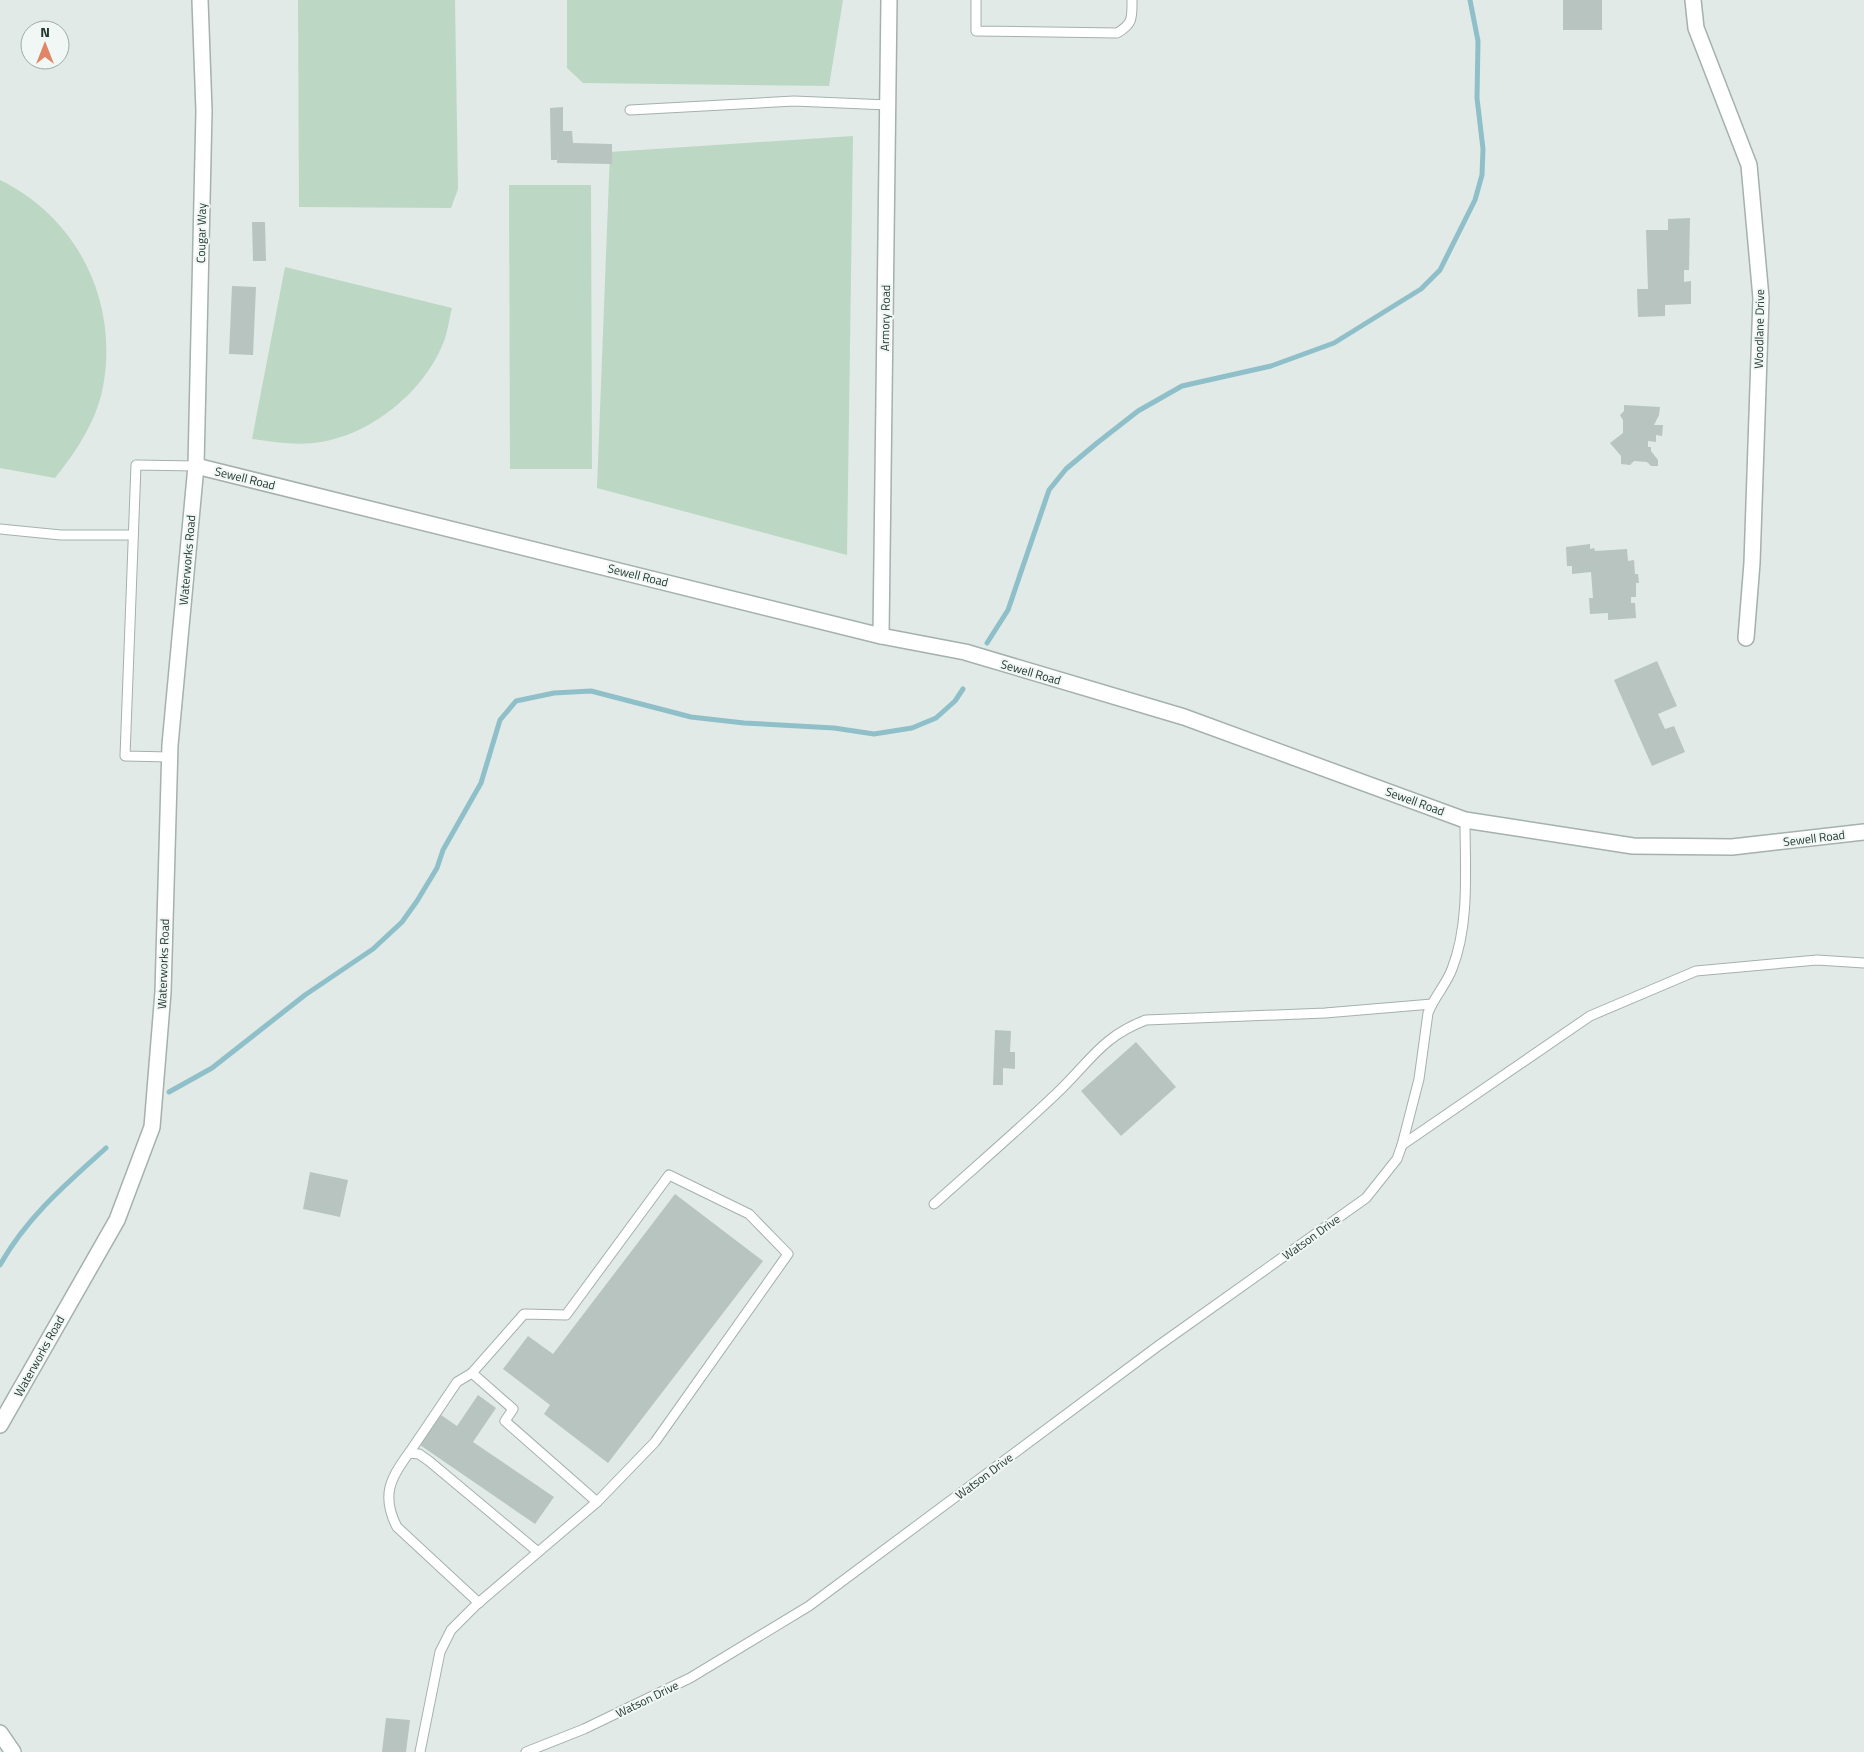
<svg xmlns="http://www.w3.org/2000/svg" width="1864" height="1752" viewBox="0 0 1864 1752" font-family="'Titillium Web',sans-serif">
	<rect width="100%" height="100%" fill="#e1eae6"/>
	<!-- green -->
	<g fill="#bcd8c4">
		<path d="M298 0H455L458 189 451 208 299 207Z"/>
		<path d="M567 0H843L829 86 583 83 567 68Z"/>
		<path d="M853 136 847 555 597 488 610 152Z"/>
		<path d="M0 180C76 217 117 298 104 381 99 417 77 451 55 478L0 468Z"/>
		<path d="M509 185H591L592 469H510Z"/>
		<path d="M285 267 452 308C449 319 448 331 444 341 426 390 372 434 321 442 298 446 274 442 252 439Z"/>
	</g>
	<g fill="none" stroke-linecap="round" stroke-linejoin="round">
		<!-- stream -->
		<g stroke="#8fc0c9" stroke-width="5">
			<path d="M987 643 1008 610 1049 490 1066 469 1097 443 1138 411 1182 386 1271 366 1334 343 1421 289 1440 270 1475 200 1482 175 1483 149 1477 98 1478 41 1470 0"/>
			<path d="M169 1092 212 1068 305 995 373 949 402 922 417 901 437 868 443 850 481 783 500 720 516 701 554 693 591 691 691 717 744 723 834 728 874 734 912 728 936 718 955 701 963 689"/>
			<path d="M0 1265C27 1217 66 1184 106 1148"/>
		</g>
	</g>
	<!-- building -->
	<g fill="#b7c4bf">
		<rect x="1563" y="0" width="39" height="30"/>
		<path d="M563 107V131H572L573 143 612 144V164L557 163 558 143 557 160H551L550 108Z"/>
		<path d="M1690 218 1689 270H1684V282L1691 281V304L1665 305V316L1638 317 1637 289H1648L1646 230H1668V219Z"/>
		<path d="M252 222H265L266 261H253Z"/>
		<path d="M232 286 256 287 253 355 229 354Z"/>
		<path d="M1624 405 1660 407 1659 415 1654 425H1663L1662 436 1656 435V442L1648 441V447H1651V451L1658 460V466H1651L1647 462 1634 461 1630 465 1621 464V456L1610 443 1623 433V420L1620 415 1624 411Z"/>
		<path d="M1590 544V549L1594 548 1595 551 1627 549 1628 561 1634 560 1635 574H1638L1639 583H1636V597H1631V603H1635L1636 618 1608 620V613L1590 614 1589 598H1593L1591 572 1572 574V566H1567L1566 547Z"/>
		<path d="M1657 661 1677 706 1658 714 1665 729 1674 726 1685 752 1652 766 1614 680Z"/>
		<path d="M995 1030 1011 1031 1010 1052H1015V1069L1003 1068V1085H993Z"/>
		<path d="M1136 1042 1176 1087 1121 1136 1081 1091Z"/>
		<path d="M310 1172 348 1180 340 1217 303 1209Z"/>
		<path d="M675 1194 763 1261 608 1463 544 1414 550 1405 503 1369 528 1336 553 1354Z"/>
		<path d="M478 1395 496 1408 473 1442 554 1497 535 1524 420 1445 441 1415 457 1426Z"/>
		<path d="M386 1718 410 1720 406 1752H382Z"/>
	</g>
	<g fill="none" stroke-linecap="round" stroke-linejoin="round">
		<!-- lane casing -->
		<g stroke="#a4b1ad" stroke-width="11">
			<g id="lane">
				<path d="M976 0V31L1117 33C1133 24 1132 18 1132 0"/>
				<path d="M630 110 794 101 888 105"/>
				<path d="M0 529 61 535H133"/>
				<path d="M170 757 125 756 136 465 196 466"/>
				<path d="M1402 1145 1590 1016 1696 971 1817 960 1864 963"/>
				<path d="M934 1204C975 1167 1016 1132 1056 1094 1088 1064 1102 1036 1146 1020L1325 1013 1432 1004"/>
				<path d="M409 1453 457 1382 472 1373 513 1409 505 1421 597 1502"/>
				<path d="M479 1603 397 1527C381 1496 390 1478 409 1453L419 1454 429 1461 538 1552"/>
				<path d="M420 1752 440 1652 451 1630 476 1605 597 1502 655 1442 788 1254 749 1214 669 1175 566 1315 524 1314 472 1373"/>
				<path d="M526 1752 584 1729 690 1678 809 1606 1158 1346 1366 1198 1397 1159 1402 1145 1419 1079 1428 1013C1434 997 1446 985 1452 969 1470 923 1465 869 1465 820"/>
			</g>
		</g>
		<!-- street casing -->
		<g stroke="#a4b1ad" stroke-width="18">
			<g id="street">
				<path d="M1693 0 1696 28 1749 165 1761 298 1752 563 1746 638"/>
				<path d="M196 466 881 636 965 652 1184 717 1465 820 1633 846 1732 847 1864 832"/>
				<path d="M881 636 889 0"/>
				<path d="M0 1425 117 1220 152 1127 163 992 170 745 196 466 204 111 200 0"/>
				<path d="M0 1733 13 1752"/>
			</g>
		</g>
		<!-- lane -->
		<use href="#lane" stroke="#fff" stroke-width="9"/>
		<!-- street -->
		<use href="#street" stroke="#fff" stroke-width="15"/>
	</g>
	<g text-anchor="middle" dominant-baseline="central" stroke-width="4" stroke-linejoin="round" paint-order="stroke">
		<!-- street labels -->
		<g font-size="12" fill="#233833" stroke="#f1f7f4">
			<text transform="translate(201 233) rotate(-89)">Cougar Way</text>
			<text transform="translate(885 318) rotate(-89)">Armory Road</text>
			<text transform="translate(1759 329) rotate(-89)">Woodlane Drive</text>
			<text transform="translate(245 478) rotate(14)">Sewell Road</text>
			<text transform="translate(187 560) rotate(-85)">Waterworks Road</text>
			<text transform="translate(638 575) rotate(14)">Sewell Road</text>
			<text transform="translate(1031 672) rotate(16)">Sewell Road</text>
			<text transform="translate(1415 801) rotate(20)">Sewell Road</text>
			<text transform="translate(1814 838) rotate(-7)">Sewell Road</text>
			<text transform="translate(163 964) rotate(-88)">Waterworks Road</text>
			<text transform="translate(1311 1237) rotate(-36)">Watson Drive</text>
			<text transform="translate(39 1356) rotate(-61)">Waterworks Road</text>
			<text transform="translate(984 1476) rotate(-37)">Watson Drive</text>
			<text transform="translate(647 1699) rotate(-26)">Watson Drive</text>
		</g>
	</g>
	<!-- north arrow -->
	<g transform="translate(45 45)"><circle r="24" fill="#f1f7f4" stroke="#9faba7"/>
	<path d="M0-4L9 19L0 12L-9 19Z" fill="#e18567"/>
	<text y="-8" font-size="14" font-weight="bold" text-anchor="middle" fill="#233833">N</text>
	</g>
</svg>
